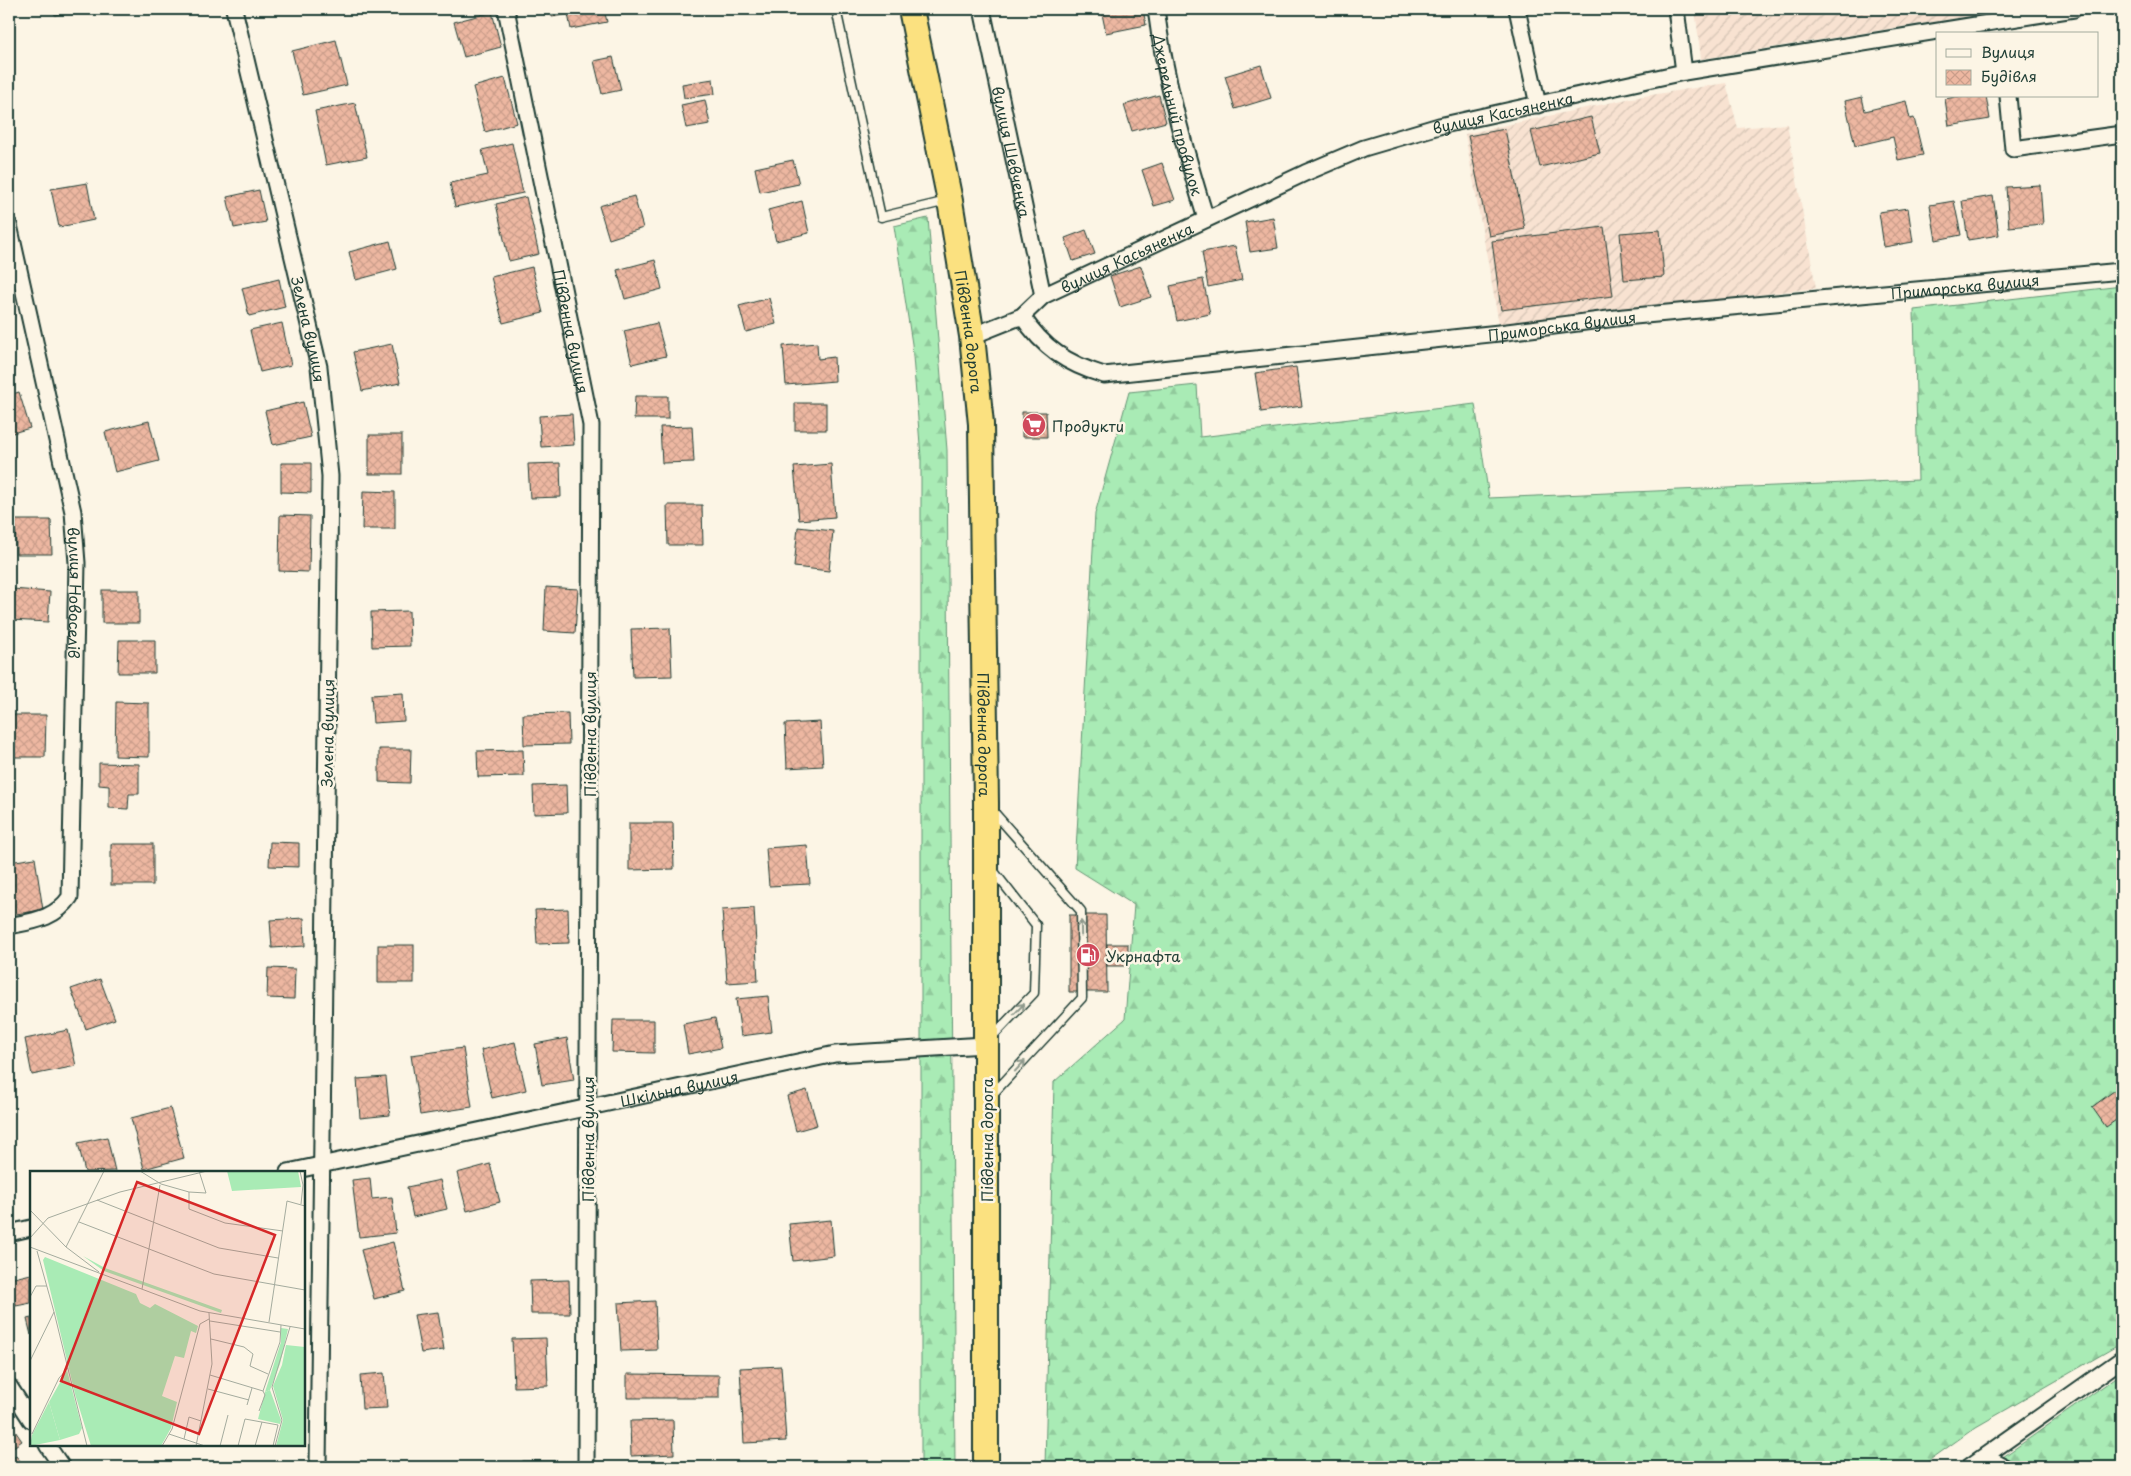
<svg xmlns="http://www.w3.org/2000/svg" width="2131" height="1476" viewBox="0 0 2131 1476" font-family="'Playpen Sans',sans-serif">
	<defs>
		<pattern id="industrial-furrows" width="10" height="10" patternUnits="userSpaceOnUse" patternTransform="scale(1.25)"><rect width="10" height="10" fill="#f8e2d1"/><path d="M-1 1l2-2M0 10L10 0M9 11l2-2" fill="none" stroke="#d4c3b4"/></pattern>
		<pattern id="forest-firs" width="22" height="20" patternUnits="userSpaceOnUse" patternTransform="scale(1.25)"><rect width="22" height="20" fill="#a9ebb5"/><path d="M5 1l3.5 6h-7zM16 11l3.5 6h-7z" fill="#91ca9c"/></pattern>
		<pattern id="building-cross-hatch" width="8" height="8" patternUnits="userSpaceOnUse" patternTransform="scale(1.25)"><rect width="8" height="8" fill="#edb7a1"/><path d="M0 0l8 8M0 8l8-8" fill="none" stroke="#cb9e8b"/></pattern>
	</defs>
	<rect width="100%" height="100%" fill="#fcf5e5"/>
	<filter id="ink" filterUnits="userSpaceOnUse"><feTurbulence type="fractalNoise" baseFrequency=".02" numOctaves="2"/><feDisplacementMap in="SourceGraphic" scale="10" xChannelSelector="R" yChannelSelector="G"/><feConvolveMatrix kernelMatrix="1 2 1 2 8 2 1 2 1" color-interpolation-filters="sRGB"/></filter>
	<g filter="url(#ink)">
		<!-- industrial -->
		<g fill="url(#industrial-furrows)">
			<path d="M1695 9H1994V12L1701 59Z"/>
			<path d="M1726 83 1738 128 1787 124 1816 288 1499 324 1465 134 1632 98Z"/>
		</g>
		<!-- forest -->
		<g fill="url(#forest-firs)" stroke="#649474">
			<path d="M928 218 947 450 955 1467H921V457L912 344 894 226Z"/>
			<path d="M2122 286V1343L1976 1427 1920 1467H1045L1054 1082 1125 1019 1134 905 1075 868 1095 514 1129 392 1197 385 1200 437 1475 404 1489 498 1918 480 1914 310Z"/>
			<path d="M2122 1373V1467H2028L2003 1457Z"/>
		</g>
		<!-- building -->
		<g fill="url(#building-cross-hatch)" stroke="#1f3d34">
			<path d="M53 9H83L55 15Z"/>
			<path d="M551 9H604L607 22 571 29 568 14 552 17Z"/>
			<path d="M1101 9H1143L1146 25 1106 33Z"/>
			<path d="M492 12 501 47 464 57 454 22Z"/>
			<path d="M336 40 347 85 303 95 292 51Z"/>
			<path d="M613 57 621 90 602 94 594 61Z"/>
			<path d="M1261 65 1271 98 1235 109 1225 76Z"/>
			<path d="M505 78 517 123 485 132 473 87Z"/>
			<path d="M713 79 715 94 684 98 682 84Z"/>
			<path d="M1159 95 1166 122 1132 131 1124 105Z"/>
			<path d="M1959 96H1986L1990 119 1949 126 1945 99Z"/>
			<path d="M1862 97 1865 111 1906 101 1910 119 1914 118 1923 155 1898 160 1893 137 1855 146 1845 101Z"/>
			<path d="M705 100 710 124 686 128 681 105Z"/>
			<path d="M355 103 367 157 326 165 315 111Z"/>
			<path d="M1591 117 1600 153 1540 167 1531 131Z"/>
			<path d="M1505 129 1525 229 1489 236 1468 136Z"/>
			<path d="M512 143 523 193 455 207 450 183 488 175 482 150Z"/>
			<path d="M793 160 799 184 760 192 755 168Z"/>
			<path d="M1162 163 1175 200 1154 206 1142 170Z"/>
			<path d="M87 183 94 220 59 227 51 189Z"/>
			<path d="M2040 185 2043 224 2009 227 2006 187Z"/>
			<path d="M259 190 266 222 234 228 227 197Z"/>
			<path d="M634 196 643 228 609 239 599 206Z"/>
			<path d="M1993 196 1999 235 1968 240 1962 201Z"/>
			<path d="M526 197 539 254 509 261 496 204Z"/>
			<path d="M802 201 809 233 776 241 768 210Z"/>
			<path d="M1954 201 1961 235 1936 240 1930 205Z"/>
			<path d="M1908 208 1913 242 1884 247 1879 212Z"/>
			<path d="M1273 217 1278 248 1250 252 1245 222Z"/>
			<path d="M1604 227 1613 296 1501 310 1492 241Z"/>
			<path d="M1086 230 1095 254 1073 261 1065 238Z"/>
			<path d="M1660 230 1664 277 1624 280 1620 233Z"/>
			<path d="M390 241 397 269 356 280 349 252Z"/>
			<path d="M1235 246 1242 280 1208 287 1202 252Z"/>
			<path d="M655 260 662 289 625 299 617 270Z"/>
			<path d="M1141 266 1151 297 1120 307 1110 276Z"/>
			<path d="M532 267 543 313 503 323 491 277Z"/>
			<path d="M279 279 285 307 249 316 242 288Z"/>
			<path d="M1203 279 1210 314 1177 321 1170 286Z"/>
			<path d="M769 298 776 324 746 332 739 306Z"/>
			<path d="M282 323 291 365 260 372 250 330Z"/>
			<path d="M657 323 666 356 632 364 624 331Z"/>
			<path d="M817 343 818 359 834 357 835 381 786 385 783 346Z"/>
			<path d="M392 344 400 383 362 391 353 352Z"/>
			<path d="M1296 367 1302 406 1261 412 1255 373Z"/>
			<path d="M19 392 30 428 9 434V395Z"/>
			<path d="M635 396H668V419H634Z"/>
			<path d="M303 402 311 437 273 445 265 411Z"/>
			<rect x="795" y="403" width="31" height="27"/>
			<path d="M1022 412H1046L1047 437H1022Z"/>
			<path d="M572 414 574 445 541 447 539 416Z"/>
			<path d="M149 421 159 461 115 472 105 432Z"/>
			<path d="M692 426 694 462 662 463 660 427Z"/>
			<rect x="369" y="435" width="33" height="39"/>
			<path d="M281 463H311V493L281 492Z"/>
			<path d="M560 463 561 497 530 498 528 464Z"/>
			<path d="M831 464 835 517 799 520 794 467Z"/>
			<path d="M363 491 395 492V529H362Z"/>
			<path d="M667 505H702L703 545H668Z"/>
			<path d="M280 515 310 516 309 572 279 571Z"/>
			<path d="M15 520H51L52 554H16Z"/>
			<path d="M798 527 833 531 829 571 794 567Z"/>
			<path d="M546 587 578 589 575 633 544 631Z"/>
			<path d="M12 589 50 592 48 622 10 620Z"/>
			<rect x="102" y="590" width="37" height="33"/>
			<path d="M409 611 410 646 372 647 371 612Z"/>
			<path d="M670 628 672 676 633 677 631 629Z"/>
			<path d="M119 640H155V673H118Z"/>
			<path d="M403 693 404 721 373 723 371 695Z"/>
			<path d="M116 702 149 703V757L115 756Z"/>
			<path d="M568 713 569 744 524 745 523 714Z"/>
			<path d="M9 715H46L45 757H9Z"/>
			<path d="M820 722 823 766 787 768 785 724Z"/>
			<path d="M379 749H411L410 783 379 782Z"/>
			<path d="M523 750 524 776 478 777 477 751Z"/>
			<path d="M99 763 139 764V794H129L128 809 109 808V786L99 785Z"/>
			<path d="M566 785 567 813 534 814 533 786Z"/>
			<path d="M629 823H673L674 869 629 870Z"/>
			<path d="M270 842 299 843V867L269 866Z"/>
			<rect x="111" y="844" width="42" height="41"/>
			<path d="M807 845 810 884 769 886 766 848Z"/>
			<path d="M35 858 43 910 9 915V862Z"/>
			<path d="M754 908 758 981 727 983 722 910Z"/>
			<path d="M568 909 569 943 537 944 535 910Z"/>
			<path d="M1069 915H1106L1107 992H1069Z"/>
			<path d="M304 918 305 946 272 948 270 920Z"/>
			<rect x="1107" y="944" width="21" height="22"/>
			<rect x="378" y="945" width="36" height="38"/>
			<path d="M268 968 295 969 294 999 267 998Z"/>
			<path d="M100 979 115 1019 86 1029 71 989Z"/>
			<path d="M768 996 772 1032 741 1036 736 999Z"/>
			<path d="M715 1018 721 1048 688 1054 683 1024Z"/>
			<path d="M613 1020H654V1053L612 1052Z"/>
			<path d="M68 1030 76 1066 32 1075 25 1039Z"/>
			<path d="M567 1038 574 1080 542 1085 535 1044Z"/>
			<path d="M515 1042 526 1090 492 1098 481 1050Z"/>
			<path d="M463 1048 472 1107 420 1115 411 1055Z"/>
			<path d="M386 1077 390 1115 360 1118 357 1079Z"/>
			<path d="M2122 1085V1123L2119 1118 2106 1127 2092 1107Z"/>
			<path d="M807 1090 817 1125 796 1131 787 1096Z"/>
			<path d="M170 1108 184 1158 144 1169 131 1118Z"/>
			<path d="M107 1137 115 1171 85 1172 78 1143Z"/>
			<path d="M490 1164 500 1202 467 1211 457 1173Z"/>
			<path d="M370 1178 372 1199 392 1197 396 1233 359 1237 352 1180Z"/>
			<path d="M440 1180 447 1209 413 1217 407 1187Z"/>
			<path d="M831 1220 834 1256 793 1261 789 1224Z"/>
			<path d="M393 1242 405 1291 374 1299 361 1250Z"/>
			<path d="M31 1274V1303L16 1306 10 1279Z"/>
			<path d="M569 1280 570 1314H531L530 1281Z"/>
			<path d="M655 1301 657 1350 621 1351 618 1303Z"/>
			<path d="M438 1312 444 1350 421 1353 414 1315Z"/>
			<path d="M31 1318V1335L27 1319Z"/>
			<path d="M546 1338 548 1386 514 1387 512 1339Z"/>
			<path d="M781 1366 786 1441 744 1443 740 1368Z"/>
			<path d="M384 1373 387 1408 362 1409 360 1375Z"/>
			<path d="M627 1374 719 1375V1398H627Z"/>
			<path d="M673 1420 674 1454 631 1456 630 1421Z"/>
			<path d="M9 1422 22 1441 9 1450Z"/>
			<path d="M16 1456 25 1467H9V1461Z"/>
			<rect x="523" y="1461" width="33" height="6"/>
		</g>
		<g fill="none" stroke-linecap="round" stroke-linejoin="round">
			<!-- service casing -->
			<g stroke="#1f3d34" stroke-width="11">
				<g id="service">
					<path d="M836 9 881 217 947 201"/>
					<path d="M991 1038 1034 993 1036 925 992 869"/>
					<path d="M991 1096 1082 998 1081 911 992 810"/>
				</g>
			</g>
			<!-- minor casing -->
			<g stroke="#1f3d34" stroke-width="19">
				<g id="minor">
					<path id="s1" d="M234 9 319 367 330 476 318 1467"/>
					<path id="s2" d="M506 9 591 425 586 1467"/>
					<path id="s3" d="M982 9 1043 296"/>
					<path id="s4" d="M1156 9C1165 81 1185 150 1206 219"/>
					<path d="M1517 9 1538 105"/>
					<path d="M1676 9 1684 72"/>
					<path d="M2008 96 2013 149 2122 134"/>
					<path id="s5" d="M9 225 73 512 77 563 70 897C55 919 33 921 9 926"/>
					<path id="s6" d="M1022 316C1043 348 1067 364 1104 375L1499 333 1624 317 2122 271"/>
					<path id="s7" d="M972 336 1022 316 1043 296 1305 173 1364 148 1439 126 1684 72 2074 9"/>
					<path id="s8" d="M288 1172 835 1054 985 1045"/>
					<path d="M9 1233 31 1228"/>
					<path d="M9 1386 31 1420"/>
					<path d="M47 1445 62 1467"/>
					<path d="M1985 1457 2004 1467"/>
					<path d="M1969 1467 2122 1359"/>
				</g>
			</g>
			<!-- trunk casing -->
			<g stroke="#1f3d34" stroke-width="28">
				<g id="trunk">
					<path id="s9" d="M911 9 950 201 972 336 981 424 986 803V1467"/>
				</g>
			</g>
			<!-- service -->
			<use href="#service" stroke="#fcf5e5" stroke-width="8"/>
			<!-- minor -->
			<use href="#minor" stroke="#fcf5e5" stroke-width="15"/>
			<!-- trunk -->
			<use href="#trunk" stroke="#fbe180" stroke-width="24"/>
		</g>
		<!-- one-way arrows -->
		<defs><path id="oneway-shaft" d="M-6 0H5M1.5-3L5.5 0L1.5 3" fill="none" stroke-width="1.6" stroke-linecap="round" stroke-linejoin="round" transform="scale(1.25)"/></defs>
		<g stroke="#8e998c">
			<use href="#oneway-shaft" transform="translate(1081 928) rotate(-91)"/>
			<use href="#oneway-shaft" transform="translate(1019 1009) rotate(-46)"/>
			<use href="#oneway-shaft" transform="translate(1020 1066) rotate(-47)"/>
		</g>
	</g>
	<!-- icons -->
	<defs>
		<g id="supermarket-disc" transform="scale(1.25)"><circle r="9.5" fill="#d1495b" stroke="#fcf5e5"/><path d="M-6-5.5h2.5l.6 2H6L4.5 2H-2.5L-4.4-4H-6ZM-1.5 3.2a1.3 1.3 0 1 0 .1 0ZM3 3.2a1.3 1.3 0 1 0 .1 0Z" fill="#fff"/></g>
		<g id="fuel-disc" transform="scale(1.25)"><circle r="9.5" fill="#d1495b" stroke="#fcf5e5"/><path d="M-5.5-6h7V0h2V4h1.3V-2.5L3-4.5l.8-.8L6-3V5H2.5V1h-1V6h-7ZM-4.2-4.7v3.2H.2V-4.7Z" fill="#fff"/></g>
	</defs>
	<g fill-rule="evenodd">
		<use href="#supermarket-disc" x="1034" y="425"/>
		<use href="#fuel-disc" x="1088" y="955"/>
	</g>
	<g text-anchor="middle" dominant-baseline="central" stroke-width="5" stroke-linejoin="round" paint-order="stroke">
		<!-- street labels -->
		<g font-size="15" fill="#1f3d34" stroke="#fcf5e5">
			<text stroke="none"><textPath href="#s7" startOffset="580">вулиця Касьяненка</textPath></text>
			<text stroke="none"><textPath href="#s4" startOffset="108">Джерельний провулок</textPath></text>
			<text stroke="none"><textPath href="#s3" startOffset="146">вулиця Шевченка</textPath></text>
			<text stroke="none"><textPath href="#s7" startOffset="175">вулиця Касьяненка</textPath></text>
			<text stroke="none"><textPath href="#s6" startOffset="969">Приморська вулиця</textPath></text>
			<text stroke="none"><textPath href="#s6" startOffset="564">Приморська вулиця</textPath></text>
			<text stroke="none"><textPath href="#s1" startOffset="329">Зелена вулиця</textPath></text>
			<text stroke="none"><textPath href="#s2" startOffset="329">Південна вулиця</textPath></text>
			<text stroke="none"><textPath href="#s9" startOffset="328">Південна дорога</textPath></text>
			<text stroke="none"><textPath href="#s5" startOffset="375">вулиця Новоселів</textPath></text>
			<text transform="translate(327 733) rotate(-89)">Зелена вулиця</text>
			<text transform="translate(589 734) rotate(-90)">Південна вулиця</text>
			<text stroke="none"><textPath href="#s9" startOffset="732">Південна дорога</textPath></text>
			<text stroke="none"><textPath href="#s8" startOffset="400">Шкільна вулиця</textPath></text>
			<text transform="translate(587 1139) rotate(-90)">Південна вулиця</text>
			<text transform="translate(986 1140) rotate(-90)">Південна дорога</text>
		</g>
		<!-- poi labels -->
		<g font-size="15" fill="#1f3d34" stroke="#fcf5e5" text-anchor="start">
			<text x="1052" y="425">Продукти</text>
			<text x="1106" y="955">Укрнафта</text>
		</g>
	</g>
	<!-- overview -->
	<g transform="translate(30 1171)">
		<rect width="275" height="275" fill="#fcf5e5"/>
		<path d="M251 157 258 158 250 193 240 219 235 221 251 171ZM19 231 30 269 0 275 2 264Z" fill="#a9ebb5"/>
		<path d="M53 85 75 97 192 139 191 142 74 100ZM15 86 106 123 110 132 120 137 125 133 168 155 166 162 161 160 154 187 145 185 132 225 147 231 141 257 131 275H61L45 223 13 89ZM256 174 275 176V275H246L253 249 243 215 252 194ZM37 199 52 257 49 263 30 269 19 231ZM240 219 251 249 250 253 228 248 235 221Z" fill="#a9ebb5"/>
		<path d="M197 0H268L271 16 202 20Z" fill="#a9ebb5"/>
		<path fill="none" stroke="#a4ab9e" stroke-width="1" d="M110 0 131 13 159 21V38L195 52 253 60M270 0 273 14 271 33M159 21 176 22 169 0M67 29 189 77 248 87M0 39 36 76 69 101M49 51 184 103 275 119M0 67 18 47 90 21 177 0M0 76 170 140 275 158M36 76 74 0M112 118 130 14M0 126 6 115H17M24 141 57 275M180 150 250 161M239 151 257 30 275 35M181 168 214 176 223 183 220 195 238 203M0 190 24 141 7 80M180 204 233 220M178 218 219 229M217 234 222 217M229 240 235 224 233 220 250 171 251 154M2 263 29 207 38 197M139 263 175 275M154 268 159 246 171 250M132 275 142 258 170 153 179 148M166 275 182 193 179 142M190 275 198 244M208 275 215 248 248 254 243 275M225 275 232 251M245 275 252 249 242 216 260 156"/>
		<path fill="#d62828" fill-opacity="0.15" stroke="#d62828" stroke-width="2.5" d="M107 11 245 64 169 263 31 210Z"/>
		<rect width="275" height="275" fill="none" stroke="#1f3d34" stroke-width="2.5"/>
	</g>
	<!-- margin -->
	<rect width="2131" height="1476" fill="none" stroke="#fcf5e5" stroke-width="30"/>
	<rect x="15" y="15" width="2101" height="1446" fill="none" stroke="#1f3d34" stroke-width="2" filter="url(#ink)"/>
	<!-- legend -->
	<rect x="1936" y="32" width="162" height="65" fill="#fcf5e5" stroke="#a4ab9e"/>
	<rect x="1946" y="49" width="25" height="8" fill="#fcf5e5" stroke="#a4ab9e"/>
	<text x="1981" y="58" font-size="15" fill="#1f3d34">Вулиця</text>
	<rect x="1946" y="70" width="25" height="15" fill="url(#building-cross-hatch)" stroke="#a4ab9e"/>
	<text x="1981" y="82" font-size="15" fill="#1f3d34">Будівля</text>
</svg>
